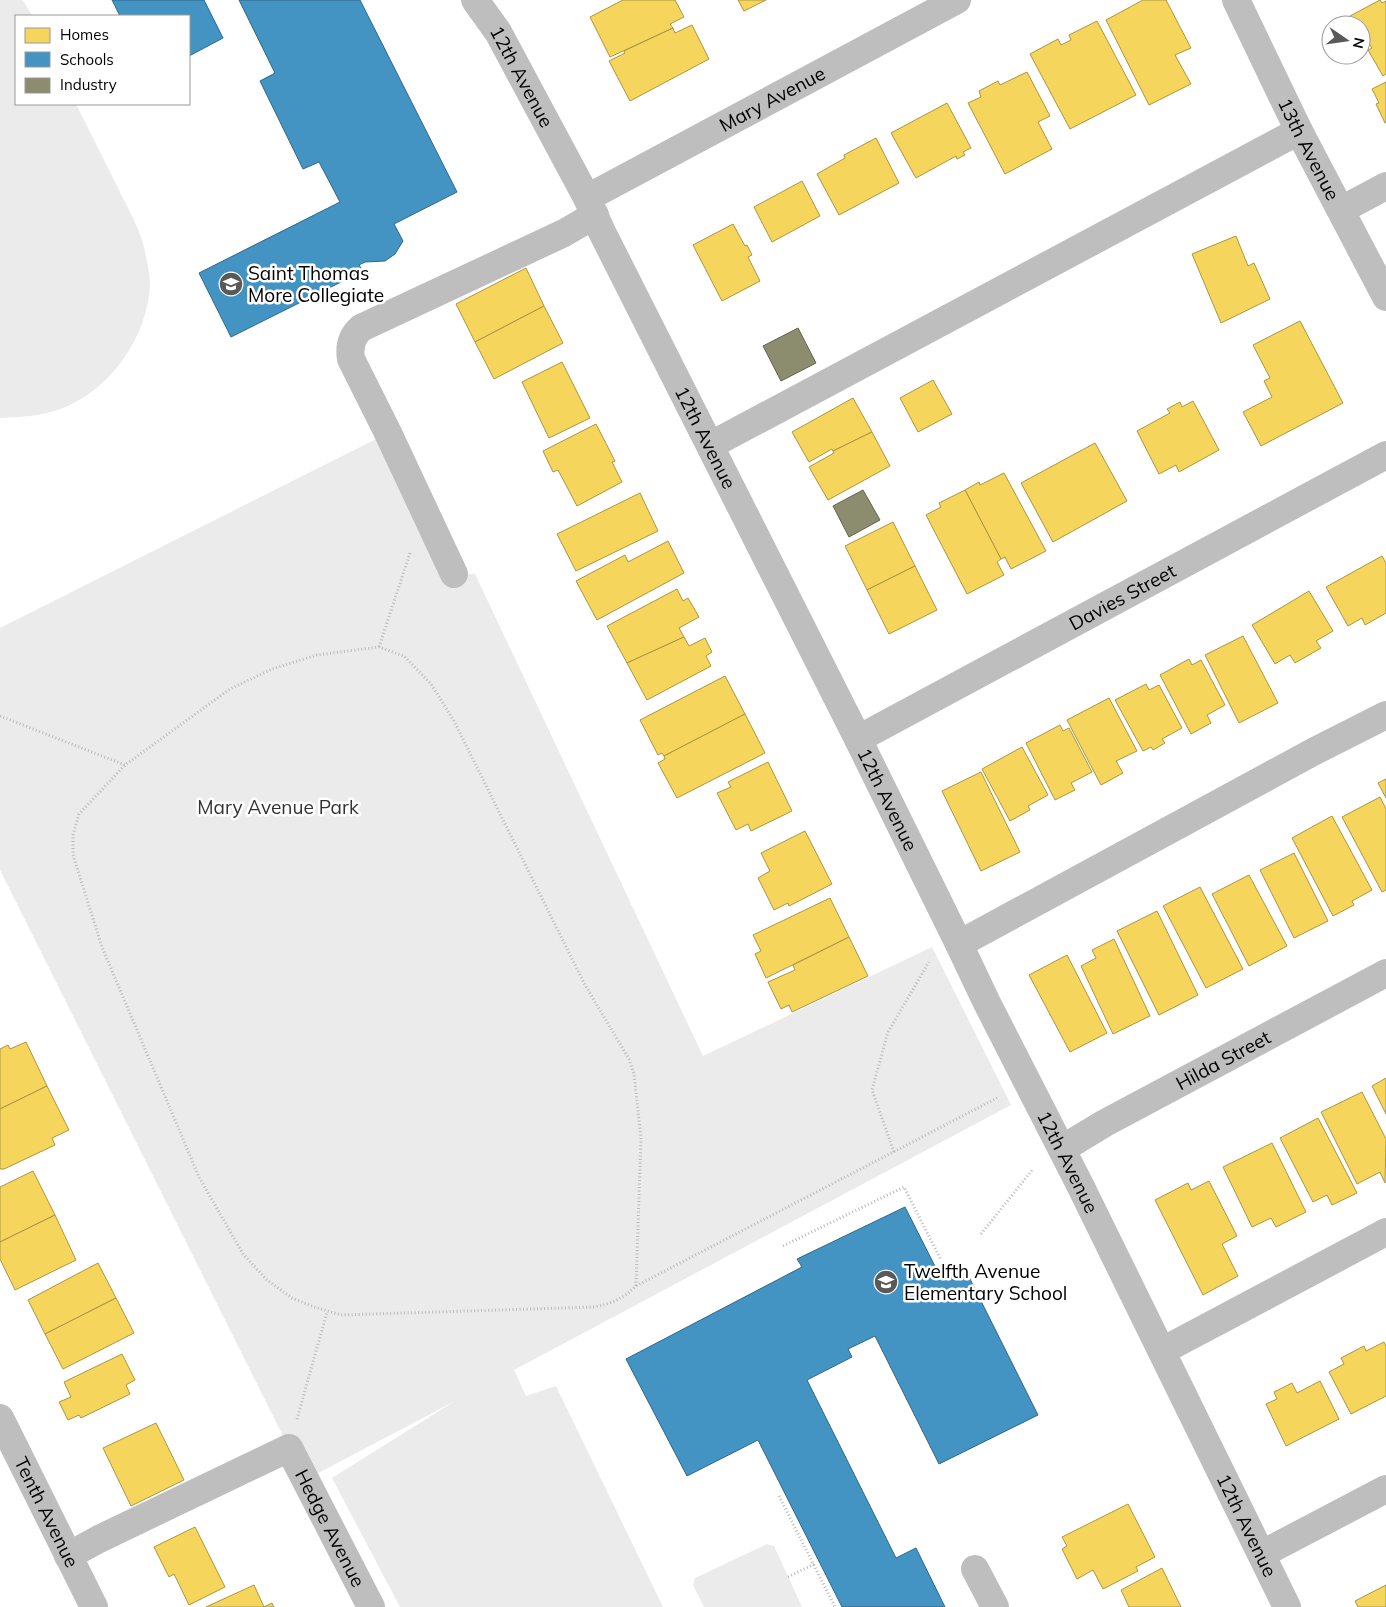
<svg xmlns="http://www.w3.org/2000/svg" width="1386" height="1607" viewBox="0 0 1386 1607" font-family="Mulish,sans-serif">
	<rect width="100%" height="100%" fill="#fff"/>
	<!-- green -->
	<g fill="#ebebeb">
		<path d="M0 0H23L32 16H16V104H76C90 132 104 160 118 188 127 207 139 227 144 247 146 258 150 273 150 284 148 336 111 389 63 408 43 416 21 417 0 418Z"/>
		<path d="M388 433 454 574H475L703 1056 932 947 1011 1105 514 1370 526 1396 556 1386 663 1607H400L332 1478 455 1401 305 1480 0 870V628Z"/>
		<path d="M767 1544 774 1546 802 1607H704L693 1585 695 1578Z"/>
	</g>
	<!-- homes -->
	<g fill="#f6d55c" stroke="#ac9540">
		<path d="M623 0H675L684 17 670 24 673 28 610 57 590 17Z"/>
		<path d="M738 0H766L744 11Z"/>
		<path d="M1143 0H1166L1191 48 1175 55 1191 84 1149 105 1106 20Z"/>
		<path d="M1380 0 1382 3 1386 1V74L1383 76 1368 50 1372 48 1367 40 1364 42 1361 36V25H1355L1350 16Z"/>
		<path d="M1097 21 1136 95 1070 129 1030 54 1058 39 1061 45 1071 40 1069 35Z"/>
		<path d="M692 25 709 59 630 101 609 61 625 53 624 51 673 28 675 33Z"/>
		<path d="M1027 72 1050 116 1038 122 1052 149 1005 174 968 103 981 97 979 91 998 81 1000 85Z"/>
		<path d="M1386 82V123H1385L1376 104 1379 103 1372 89Z"/>
		<path d="M947 103 971 148 963 152 965 155 957 159 956 156 916 178 891 133Z"/>
		<path d="M876 138 899 183 839 215 817 174 845 158 844 155Z"/>
		<path d="M802 181 820 216 772 242 754 207Z"/>
		<path d="M733 224 745 246 747 245 752 255 748 257 760 281 722 301 693 245Z"/>
		<path d="M1236 236 1248 266 1254 263 1270 299 1221 323 1192 254Z"/>
		<path d="M526 268 544 306 475 342 456 304Z"/>
		<path d="M544 306 563 343 494 379 475 342Z"/>
		<path d="M1300 321 1343 403 1261 446 1243 412 1272 397 1264 381 1270 378 1253 345Z"/>
		<path d="M562 362 590 418 549 438 522 382Z"/>
		<path d="M933 380 952 414 918 432 900 398Z"/>
		<path d="M853 398 872 432 833 451 832 449 809 462 792 432Z"/>
		<path d="M1193 401 1219 450 1179 472 1176 465 1159 474 1137 431 1170 413 1167 409 1180 402 1182 407Z"/>
		<path d="M596 424 615 461 612 462 622 482 577 506 558 470 553 472 543 451Z"/>
		<path d="M872 432 890 466 828 500 809 467 834 453 833 451Z"/>
		<path d="M1095 443 1127 501 1053 542 1021 483Z"/>
		<path d="M1004 473 1046 551 1011 569 1005 557 1001 559 965 490 979 482 980 485Z"/>
		<path d="M965 490 1001 559 997 562 1004 575 967 594 926 515 941 507 939 503Z"/>
		<path d="M640 493 658 531 576 571 557 534Z"/>
		<path d="M893 522 915 566 867 590 845 546Z"/>
		<path d="M668 541 684 573 597 620 576 581 625 555 628 562Z"/>
		<path d="M1382 556 1386 563V613L1365 625 1362 618 1348 626 1326 587Z"/>
		<path d="M915 566 937 610 889 634 867 590Z"/>
		<path d="M677 589 683 601 688 598 699 617 679 628 684 637 627 663 607 626Z"/>
		<path d="M1309 591 1333 631 1316 641 1321 648 1295 663 1290 655 1275 664 1252 625Z"/>
		<path d="M1243 636 1278 703 1239 723 1205 655Z"/>
		<path d="M684 637 689 646 705 638 712 652 706 656 711 666 647 700 627 663Z"/>
		<path d="M1189 659 1192 665 1201 660 1225 705 1207 715 1211 723 1191 734 1160 675Z"/>
		<path d="M725 676 745 714 664 756 662 753 658 755 640 720Z"/>
		<path d="M1146 684 1149 690 1159 685 1182 728 1162 739 1165 743 1153 750 1151 747 1143 751 1115 700Z"/>
		<path d="M1109 698 1137 751 1116 761 1123 773 1101 785 1067 720Z"/>
		<path d="M745 714 765 753 677 798 658 763 665 759 664 756Z"/>
		<path d="M1060 725 1063 731 1069 728 1092 772 1071 783 1075 790 1055 800 1026 743Z"/>
		<path d="M1022 747 1048 795 1028 806 1030 810 1010 821 982 769Z"/>
		<path d="M768 762 792 811 751 831 748 824 736 830 717 793 731 787 728 782Z"/>
		<path d="M981 772 1020 852 981 871 942 791Z"/>
		<path d="M1386 779V798L1378 783Z"/>
		<path d="M1380 797 1386 809V890L1382 892 1342 817Z"/>
		<path d="M1332 816 1372 890 1352 901 1354 905 1333 916 1292 838Z"/>
		<path d="M805 831 832 884 789 906 788 903 774 910 758 878 770 871 761 853Z"/>
		<path d="M1294 853 1328 921 1294 938 1260 870Z"/>
		<path d="M1249 875 1287 946 1249 966 1212 894Z"/>
		<path d="M1200 887 1243 969 1206 988 1163 906Z"/>
		<path d="M830 898 849 937 766 978 755 954 761 951 753 935Z"/>
		<path d="M1157 911 1198 995 1159 1015 1117 931Z"/>
		<path d="M849 937 868 976 792 1012 789 1005 781 1009 768 982 795 970 793 965Z"/>
		<path d="M1114 939 1150 1016 1113 1034 1081 966 1096 958 1092 950Z"/>
		<path d="M1067 955 1107 1033 1070 1052 1029 975Z"/>
		<path d="M26 1042 47 1086 0 1109V1049L8 1045 10 1049Z"/>
		<path d="M1386 1078V1114L1372 1086Z"/>
		<path d="M47 1086 69 1130 52 1138 55 1145 4 1169H0V1109Z"/>
		<path d="M1362 1092 1386 1139 1385 1183 1380 1172 1357 1184 1321 1112Z"/>
		<path d="M1318 1118 1357 1193 1332 1205 1327 1195 1313 1202 1280 1138Z"/>
		<path d="M1272 1143 1306 1212 1276 1227 1271 1218 1252 1227 1223 1167Z"/>
		<path d="M33 1171 55 1215 0 1242V1187Z"/>
		<path d="M1209 1181 1237 1236 1222 1244 1238 1276 1203 1295 1155 1200 1188 1183 1191 1190Z"/>
		<path d="M55 1215 76 1260 15 1290 0 1259V1242Z"/>
		<path d="M98 1263 116 1298 45 1334 28 1300Z"/>
		<path d="M116 1298 134 1333 63 1369 45 1334Z"/>
		<path d="M1384 1342 1386 1346V1396L1351 1414 1329 1372 1344 1364 1341 1358 1364 1346 1366 1351Z"/>
		<path d="M122 1354 135 1380 126 1385 130 1394 81 1418 79 1415 68 1420 59 1402 71 1397 64 1382Z"/>
		<path d="M1320 1381 1339 1419 1286 1446 1266 1404 1277 1399 1274 1392 1292 1383 1297 1393Z"/>
		<path d="M156 1423 184 1480 131 1506 103 1448Z"/>
		<path d="M1128 1504 1155 1557 1136 1567 1138 1571 1103 1589 1093 1570 1077 1579 1062 1549 1067 1546 1062 1537Z"/>
		<path d="M195 1527 225 1587 189 1605 174 1574 169 1577 154 1547Z"/>
		<path d="M1162 1568 1181 1607H1129L1121 1590Z"/>
		<path d="M254 1585 264 1607 272 1603 274 1607H206Z"/>
		<path d="M1386 1585V1607H1358L1355 1601Z"/>
	</g>
	<!-- schools -->
	<g fill="#4393c3" stroke="#2f6788">
		<path d="M112 0H204L223 38 189 56V16H120Z"/>
		<path d="M239 0H360L457 192 394 224 403 241 395 254 385 261 365 262 359 265 363 271 231 337 199 273 340 202 319 162 303 169 260 81 275 73Z"/>
		<path d="M905 1207 941 1278 964 1267 1038 1415 939 1464 875 1336 848 1349 852 1357 807 1380 896 1558 916 1548 945 1607H842L758 1440 687 1476 626 1359 802 1267 797 1259Z"/>
	</g>
	<!-- industry -->
	<g fill="#8c8c6e" stroke="#62624d">
		<path d="M798 328 816 363 781 381 763 346Z"/>
		<path d="M863 490 880 520 849 537 833 506Z"/>
	</g>
	<g fill="none" stroke-linecap="round" stroke-linejoin="round">
		<!-- path -->
		<g stroke="#b9b9b9" stroke-width="3" stroke-dasharray="1 2.5" stroke-linecap="butt">
			<path d="M379 647 410 553"/>
			<path d="M0 716 125 765"/>
			<path d="M894 1152 872 1090 888 1032 929 962"/>
			<path d="M981 1234 1033 1169"/>
			<path d="M783 1246 904 1187 941 1260"/>
			<path d="M636 1286 641 1138 634 1074 629 1059 585 985 454 721 431 684 404 656 379 647 317 655 272 669 230 689 125 765 79 814 73 835V855L102 947 199 1177 243 1254 267 1280 292 1298 314 1307 341 1315 594 1307C611 1304 624 1298 636 1286L997 1098"/>
			<path d="M297 1419 327 1312"/>
			<path d="M779 1496 835 1607"/>
			<path d="M788 1577 814 1564"/>
		</g>
		<!-- minor -->
		<g stroke="#bebebe" stroke-width="28">
			<path id="s1" d="M475 0 498 32 587 198 601 230 858 739 959 944 987 1003 1080 1185 1287 1607"/>
			<path id="s2" d="M1236 0 1299 131 1386 297"/>
			<path id="s3" d="M587 198 957 0"/>
			<path d="M1341 210 1386 186"/>
			<path d="M711 445 1299 131"/>
			<path d="M454 574 388 433 351 359C349 347 352 336 361 328L564 233 595 215"/>
			<path id="s4" d="M858 739 1386 455"/>
			<path d="M959 944 1313 752 1386 715"/>
			<path id="s5" d="M1062 1149 1105 1123 1386 973"/>
			<path d="M1162 1351 1386 1232"/>
			<path d="M1262 1554 1386 1489"/>
			<path id="s6" d="M68 1556 99 1539 289 1448 371 1607"/>
			<path d="M975 1569 995 1607"/>
		</g>
		<!-- major -->
		<path stroke="#bebebe" stroke-width="28" id="s7" d="M0 1418 94 1607"/>
	</g>
	<!-- icons -->
	<defs>
		<g id="school-disc" transform="scale(1.25)"><circle r="9.5" fill="#595959" stroke="#fff"/><path d="M0-5L7-2L0 1L-7-2ZM-4 1L0 2.5L4 1V4Q0 6-4 4Z" fill="#fff"/></g>
	</defs>
	<g fill-rule="evenodd">
		<use href="#school-disc" x="231" y="284"/>
		<use href="#school-disc" x="886" y="1282"/>
	</g>
	<g text-anchor="middle" dominant-baseline="central" stroke-width="5" stroke-linejoin="round" paint-order="stroke">
		<!-- street labels -->
		<g font-size="19" fill="#000" stroke="#fff">
			<text stroke="none"><textPath href="#s1" startOffset="90">12th Avenue</textPath></text>
			<text stroke="none"><textPath href="#s3" startOffset="210">Mary Avenue</textPath></text>
			<text stroke="none"><textPath href="#s2" startOffset="166">13th Avenue</textPath></text>
			<text stroke="none"><textPath href="#s1" startOffset="495">12th Avenue</textPath></text>
			<text stroke="none"><textPath href="#s4" startOffset="300">Davies Street</textPath></text>
			<text stroke="none"><textPath href="#s1" startOffset="900">12th Avenue</textPath></text>
			<text stroke="none"><textPath href="#s5" startOffset="184">Hilda Street</textPath></text>
			<text stroke="none"><textPath href="#s1" startOffset="1305">12th Avenue</textPath></text>
			<text stroke="none"><textPath href="#s7" startOffset="105">Tenth Avenue</textPath></text>
			<text stroke="none"><textPath href="#s1" startOffset="1710">12th Avenue</textPath></text>
			<text stroke="none"><textPath href="#s6" startOffset="336">Hedge Avenue</textPath></text>
		</g>
		<!-- poi labels -->
		<g font-size="19" fill="#000" stroke="#fff" text-anchor="start">
			<text x="248" y="273">Saint Thomas<tspan x="248" dy="22">More Collegiate</tspan></text>
			<text x="904" y="1271">Twelfth Avenue<tspan x="904" dy="22">Elementary School</tspan></text>
		</g>
		<!-- park labels -->
		<g font-size="19" fill="#323232" stroke="#fff">
			<text x="278" y="807">Mary Avenue Park</text>
		</g>
	</g>
	<!-- legend -->
	<rect x="15" y="15" width="175" height="90" fill="#ffffff" stroke="#999999"/>
	<rect x="25" y="28" width="25" height="15" fill="#f6d55c" stroke="#999999"/>
	<text x="60" y="40" font-size="15" fill="#000000">Homes</text>
	<rect x="25" y="52" width="25" height="15" fill="#4393c3" stroke="#999999"/>
	<text x="60" y="65" font-size="15" fill="#000000">Schools</text>
	<rect x="25" y="78" width="25" height="15" fill="#8c8c6e" stroke="#999999"/>
	<text x="60" y="90" font-size="15" fill="#000000">Industry</text>
	<!-- north arrow -->
	<g transform="translate(1346 40) rotate(103)"><circle r="24" fill="#ffffff" stroke="#999999"/>
	<path d="M0-4L9 19L0 12L-9 19Z" fill="#595959"/>
	<text y="-8" font-size="14" font-weight="bold" text-anchor="middle" fill="#000000">N</text>
	</g>
</svg>
